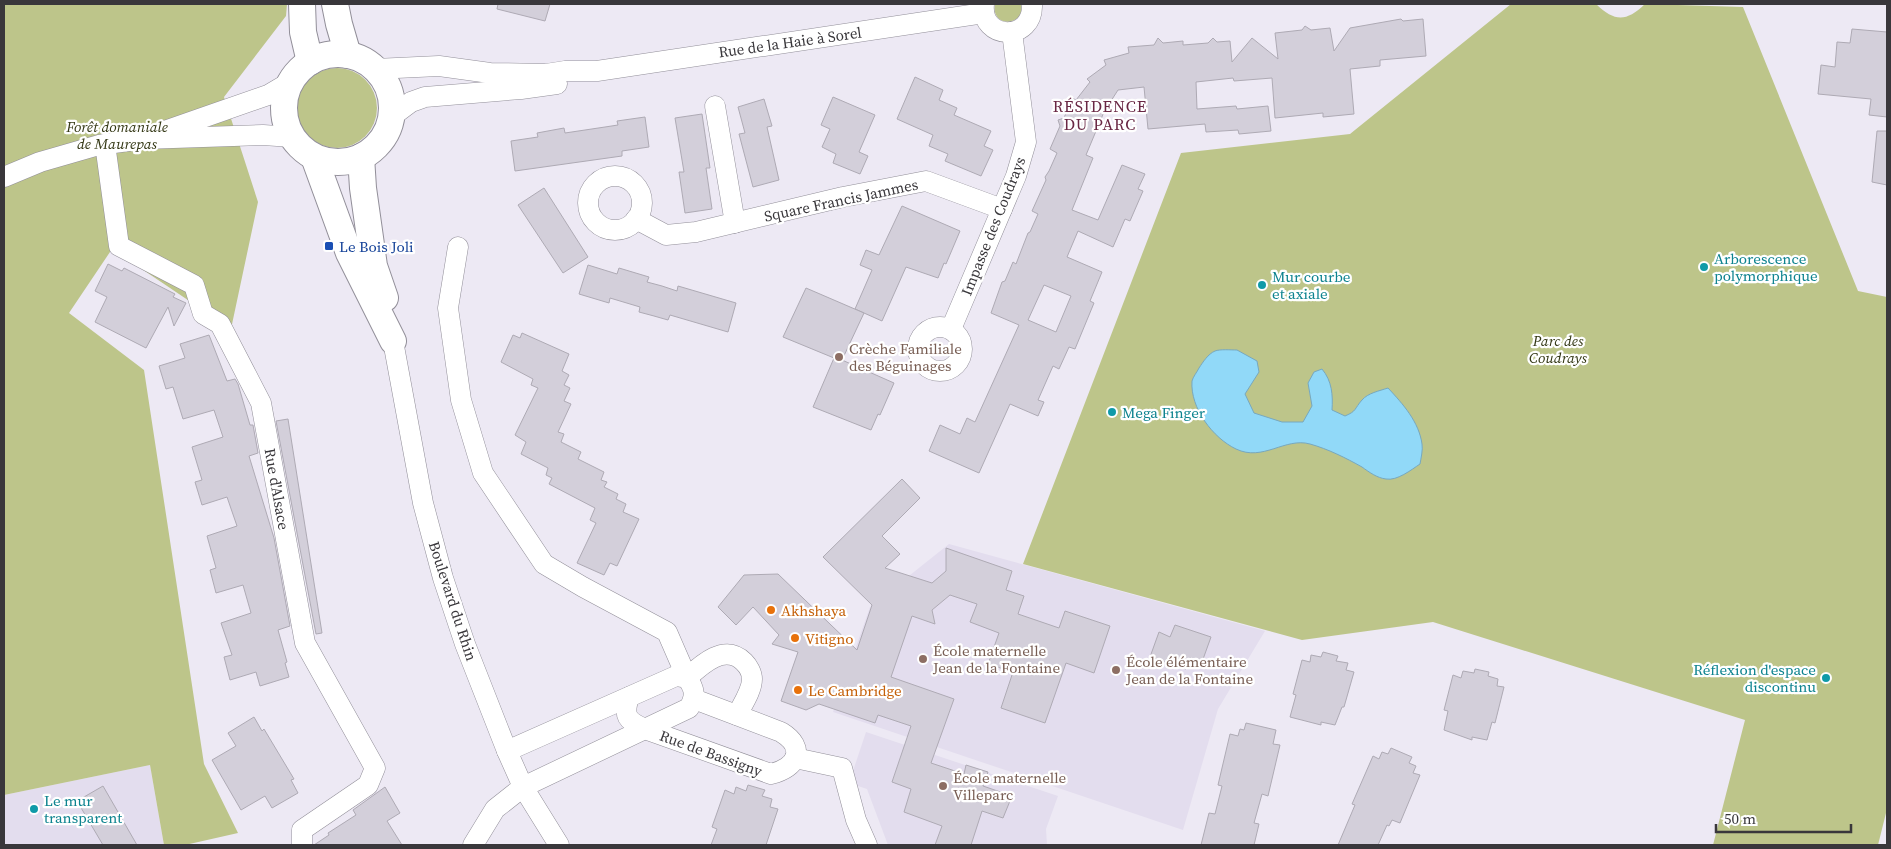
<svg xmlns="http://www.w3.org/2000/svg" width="1891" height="849" viewBox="0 0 1891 849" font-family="'Source Serif 4',serif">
	<rect width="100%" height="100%" fill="#ede9f4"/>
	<!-- built -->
	<g fill="#e3ddee">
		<path d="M949 544 1265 631 1218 709 1183 830 833 712 870 607Z"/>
		<path d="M866 732 1058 796 1046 829 1047 845H888L867 789 849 783Z"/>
		<path d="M150 765 164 845H4V795Z"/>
	</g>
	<!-- green -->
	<g fill="#bdc58a">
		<path d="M4 4H287L286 16 224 97 258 202 231 329 112 249 69 313 144 370 204 764 238 833 185 845H164L150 765 4 795Z"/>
		<path d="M995 4H1021C1026 27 990 28 995 4Z"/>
		<path d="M1511 4H1596C1615 22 1626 22 1645 4L1743 7 1858 291 1887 297V809L1878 845H1713L1745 720 1433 622 1302 640 1023 564 1181 153 1350 134Z"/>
		<circle cx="337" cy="108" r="40"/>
	</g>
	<!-- water -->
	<path fill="#91d9f8" stroke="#77a8bf" d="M1237 350 1257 361 1259 372 1245 394 1254 413 1282 422H1303L1312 406 1308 383 1314 372 1322 369C1332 381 1333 395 1332 410L1345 416C1357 411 1354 409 1362 400 1368 393 1379 391 1388 388 1403 404 1419 422 1422 444 1423 450 1421 458 1420 464 1411 470 1397 481 1386 479 1377 478 1369 472 1362 467 1346 458 1328 449 1310 444 1285 437 1263 462 1236 449 1213 438 1190 408 1192 381 1193 377 1197 372 1199 368 1203 362 1208 354 1215 351 1220 349 1231 350 1237 350Z"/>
	<!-- building -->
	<g fill="#d3cfda" stroke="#aeaab4" fill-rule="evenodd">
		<path d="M498 4H550L545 21 497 9Z"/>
		<path d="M1401 19 1403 21 1423 19 1426 56 1380 60V66L1350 69 1354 114 1323 117V113L1275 118 1272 78 1234 81 1233 78 1196 82 1197 109 1236 106 1237 109 1268 106 1271 131 1239 134 1238 130 1206 132 1205 124 1148 129 1144 87 1118 90 1104 112 1086 155 1093 158 1072 210 1098 220 1122 165 1145 174 1138 189 1143 191 1130 221 1125 219 1113 247 1078 231 1067 257 1102 272 1090 301 1094 303 1075 349 1069 347 1059 369 1053 366 1038 400 1044 402 1038 416 1010 404 979 473 929 451 940 425 960 434 967 418 975 422 1019 325 991 313 1002 282 1005 281 1013 262 1016 264 1028 233 1030 232 1038 214 1032 211 1046 180 1045 177 1049 171 1057 153 1050 149 1060 126 1058 120 1064 118 1072 98 1076 100 1090 82 1087 79 1106 65 1104 60 1129 53 1128 47 1154 45 1158 38 1163 43 1183 41V45L1208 43 1213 38 1217 42 1230 41 1232 62 1252 38 1278 59 1275 33 1302 30 1305 26 1311 30 1330 28 1334 51 1350 28ZM1044 285 1071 296 1056 332 1028 320Z"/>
		<path d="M1852 29 1887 32V117L1869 115 1871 99 1818 94 1821 65 1835 67 1837 42 1850 43Z"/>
		<path d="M915 77 943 90 939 100 957 108 954 115 991 131 984 146 993 150 981 176 945 161 948 154 929 146 933 135 897 119Z"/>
		<path d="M833 97 875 115 859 152 868 156 860 174 833 163 836 154 822 147 830 129 821 125Z"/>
		<path d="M764 99 772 126 767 127 779 180 753 187 739 134 745 133 738 107Z"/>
		<path d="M702 114 710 168H706L712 209 685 213 679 172H684L675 118Z"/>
		<path d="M645 117 649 147 622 151V156L515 171 511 141 538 137 537 133 564 128 565 133 605 127 618 125 617 121Z"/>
		<path d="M1877 131H1887V185L1872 182Z"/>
		<path d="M544 188 588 257 563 273 518 205Z"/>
		<path d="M902 206 960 231 946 264 944 263 938 278 906 267 882 321 855 309 872 270 860 265 866 250 879 255Z"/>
		<path d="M108 264 122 271 124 268 175 294 173 297 186 303 174 326 168 307 146 348 95 322 107 297 95 291Z"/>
		<path d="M588 265 617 274 619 268 649 277 647 282 662 286 677 291 678 286 736 303 728 332 670 315 668 320 654 316 639 312 640 307 610 298 609 303 579 294Z"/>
		<path d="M806 288 864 313 842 360 894 383 880 415 878 414 871 430 813 407 834 358 783 337Z"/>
		<path d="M522 333 569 354 562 371 569 375 564 385 570 388 564 401 571 404 558 432 564 434 561 442 581 452 578 459 604 472 601 480 607 482 604 487 618 494 616 499 626 504 623 512 639 519 617 566 610 563 604 575 577 563 596 523 590 520 595 508 549 484 552 478 546 475 548 468 521 454 526 442 515 435 538 388 531 385 533 379 501 362 513 335 520 338Z"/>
		<path d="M209 335 227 381 235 379 238 384 250 425H253L258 453 249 456 274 538 290 626 278 630 287 662 285 663 289 677 260 686 256 672 230 680 224 657 232 655 221 623 251 613 243 585 216 593 210 570 216 568 207 536 237 526 227 497 202 505 195 482 202 480 192 447 223 437 214 410 183 419 173 387 166 389 159 366 185 358 180 344Z"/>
		<path d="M288 419 322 633 316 634 276 421Z"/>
		<path d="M902 479 920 498 882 536 900 554 885 568 932 583 946 571V548L1012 571 1006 590 1024 596 1018 614 1059 628 1065 611 1110 626 1094 673 1066 663 1045 723 1001 708 1013 672 988 664 999 633 970 622 977 604 950 595 932 610 935 624 912 616 891 677 954 699 931 763 964 774 966 765 988 772 983 786 1012 796 1003 818 982 811 971 845H935L942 826 904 812 911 789 892 782 911 726 878 715 875 723 819 704 806 710 781 701 798 652 772 644 779 635 753 607 736 625 718 607 744 575 778 574 857 650 872 605 823 557Z"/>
		<path d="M1175 625 1211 637 1202 662 1190 658 1186 669 1150 657 1159 632 1170 637Z"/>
		<path d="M1323 652 1338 656 1336 661 1348 663 1346 670 1354 672 1344 707H1342L1335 725 1321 722V725L1290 717 1296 695 1293 694 1302 660 1310 662 1311 655 1321 657Z"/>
		<path d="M1475 669 1489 672 1488 676 1498 679 1497 686 1504 687 1495 723 1492 722 1487 740 1472 737V740L1444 730 1448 711 1444 710 1453 675 1461 678 1463 671 1474 673Z"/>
		<path d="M254 717 262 731 264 729 294 779 291 780 298 793 272 808 265 796 241 810 212 760 236 746 228 733Z"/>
		<path d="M1246 723 1276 730 1273 744 1280 745 1268 796 1262 794 1254 823 1259 824 1254 845H1201L1209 813 1215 814 1222 786 1218 785 1230 734 1238 736 1240 729 1244 730Z"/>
		<path d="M1391 748 1412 757 1409 763 1416 766 1413 773 1420 775 1400 823 1392 820 1389 826 1387 825 1378 845H1338L1355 805 1352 804 1373 756 1379 759 1382 752 1388 754Z"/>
		<path d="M748 785 765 790 762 796 772 799 770 807 778 809 766 845H711L717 829 712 827 725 790 734 794 736 787 746 791Z"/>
		<path d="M103 786 137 845H103L77 801Z"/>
		<path d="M385 787 400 813 387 821 402 845H314L329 835 328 833 356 815 353 810Z"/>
	</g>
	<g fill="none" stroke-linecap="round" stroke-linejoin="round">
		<!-- minor casing -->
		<g stroke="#928f99" stroke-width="21">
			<g id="minor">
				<path d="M984 4C980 41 1034 42 1032 4"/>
				<path d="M375 69 439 66 490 73 546 74 565 71H597L984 13"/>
				<path d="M715 106 735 223"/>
				<path d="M391 117 411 102 425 97 521 89 557 84"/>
				<path d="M162 132 268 95 290 82"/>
				<path d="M105 144 119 246 194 285 203 314 220 324 261 403 305 643 375 768 368 785 302 830V845"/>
				<circle cx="615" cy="203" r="27"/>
				<path d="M4 177 40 162 99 145 143 139 263 135 292 137"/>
				<path d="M636 219 666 235 696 232 843 197 926 181 1002 209"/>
				<path d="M458 247 448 308 461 400 483 473 544 564 583 587 667 632 687 678C702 664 725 643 744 662 748 666 752 673 752 679 752 691 742 705 737 715"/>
				<circle cx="940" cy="349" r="22"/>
				<path d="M951 329 1016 176 1026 142 1012 32"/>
				<path d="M393 341 423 503 443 578 465 644 507 751 523 787 559 845"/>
				<path d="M629 697C623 716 627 721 645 729L771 774C797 768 807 748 781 732L694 699"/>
				<path d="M795 758 842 768 856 820 867 845"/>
				<path d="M473 845 495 809 523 787 689 708C696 696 695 689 687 678L676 676 507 751"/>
			</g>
		</g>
		<!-- tertiary casing -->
		<g stroke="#928f99" stroke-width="28">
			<g id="tertiary">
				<path d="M302 4 303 32 310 62"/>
				<path d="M335 4 339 24 348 55"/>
				<circle cx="338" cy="108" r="54"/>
				<path d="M314 157 349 253 393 341"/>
				<path d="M361 157 363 188 374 266 385 298"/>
			</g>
		</g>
		<!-- minor -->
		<use href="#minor" stroke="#fff" stroke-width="20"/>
		<!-- tertiary -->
		<use href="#tertiary" stroke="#fff" stroke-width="26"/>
	</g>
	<!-- markers -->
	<rect fill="#1a4fb4" stroke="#fff" stroke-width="2" x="324" y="241" width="10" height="10" rx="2.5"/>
	<g fill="#0f9aa8" stroke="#fff" stroke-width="2">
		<circle cx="1704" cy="267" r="5"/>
		<circle cx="1262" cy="285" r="5"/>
		<circle cx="1112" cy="412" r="5"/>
		<circle cx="1826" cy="678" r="5"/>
		<circle cx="34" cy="809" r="5"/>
	</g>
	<g fill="#8d6e63" stroke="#fff" stroke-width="2">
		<circle cx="839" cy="357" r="5"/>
		<circle cx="923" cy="659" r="5"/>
		<circle cx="1116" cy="670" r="5"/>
		<circle cx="943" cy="786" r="5"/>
	</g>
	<g fill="#e8710a" stroke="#fff" stroke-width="2">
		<circle cx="771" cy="610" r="5"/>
		<circle cx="795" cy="638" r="5"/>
		<circle cx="798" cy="690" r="5"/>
	</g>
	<g text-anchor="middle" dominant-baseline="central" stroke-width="4.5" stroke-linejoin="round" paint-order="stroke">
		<!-- street labels -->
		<g font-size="15" fill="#39373b" stroke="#fff">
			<text transform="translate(790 42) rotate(-8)">Rue de la Haie à Sorel</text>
			<text transform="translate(841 200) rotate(-12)">Square Francis Jammes</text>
			<text transform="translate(993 226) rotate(-68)">Impasse des Coudrays</text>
			<text transform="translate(277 489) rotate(80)">Rue d'Alsace</text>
			<text transform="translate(453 601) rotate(72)">Boulevard du Rhin</text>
			<text transform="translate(711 753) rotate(20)">Rue de Bassigny</text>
		</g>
		<!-- park labels -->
		<g font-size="15" font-style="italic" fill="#333714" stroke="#fff">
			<text x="117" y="126">Forêt domaniale<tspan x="117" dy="17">de Maurepas</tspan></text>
			<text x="1558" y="340">Parc des<tspan x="1558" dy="17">Coudrays</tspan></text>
		</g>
		<!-- transit labels -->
		<g font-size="15" fill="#164399" stroke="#fff" text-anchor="start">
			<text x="339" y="246">Le Bois Joli</text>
		</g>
		<!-- culture labels -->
		<g font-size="15" fill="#0d838f" stroke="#fff" text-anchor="start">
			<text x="1714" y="258">Arborescence<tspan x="1714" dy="17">polymorphique</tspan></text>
			<text x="1272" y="276">Mur courbe<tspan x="1272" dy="17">et axiale</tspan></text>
			<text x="1122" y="412">Mega Finger</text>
			<text x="1816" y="669" text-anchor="end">Réflexion d'espace<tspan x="1816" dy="17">discontinu</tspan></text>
			<text x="44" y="800">Le mur<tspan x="44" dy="17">transparent</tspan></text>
		</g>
		<!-- education labels -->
		<g font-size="15" fill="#785e54" stroke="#fff" text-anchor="start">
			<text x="849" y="348">Crèche Familiale<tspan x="849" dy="17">des Béguinages</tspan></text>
			<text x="933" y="650">École maternelle<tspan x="933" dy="17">Jean de la Fontaine</tspan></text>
			<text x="1126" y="661">École élémentaire<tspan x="1126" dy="17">Jean de la Fontaine</tspan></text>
			<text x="953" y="777">École maternelle<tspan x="953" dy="17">Villeparc</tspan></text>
		</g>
		<!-- food labels -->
		<g font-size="15" fill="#c56008" stroke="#fff" text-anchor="start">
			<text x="781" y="610">Akhshaya</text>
			<text x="805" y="638">Vitigno</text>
			<text x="808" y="690">Le Cambridge</text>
		</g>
		<!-- neighbourhood labels -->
		<g font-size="16" letter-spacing="1" fill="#692744" stroke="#fff">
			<text x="1100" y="106">RÉSIDENCE<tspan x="1100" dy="18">DU PARC</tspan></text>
		</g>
	</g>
	<!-- border -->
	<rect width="1891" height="849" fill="none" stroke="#39373b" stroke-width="10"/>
	<!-- scale -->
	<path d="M1716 824v8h135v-8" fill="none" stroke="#39373b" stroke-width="2.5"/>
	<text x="1724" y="824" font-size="15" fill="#39373b" stroke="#ffffff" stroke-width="4" paint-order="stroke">50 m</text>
</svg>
